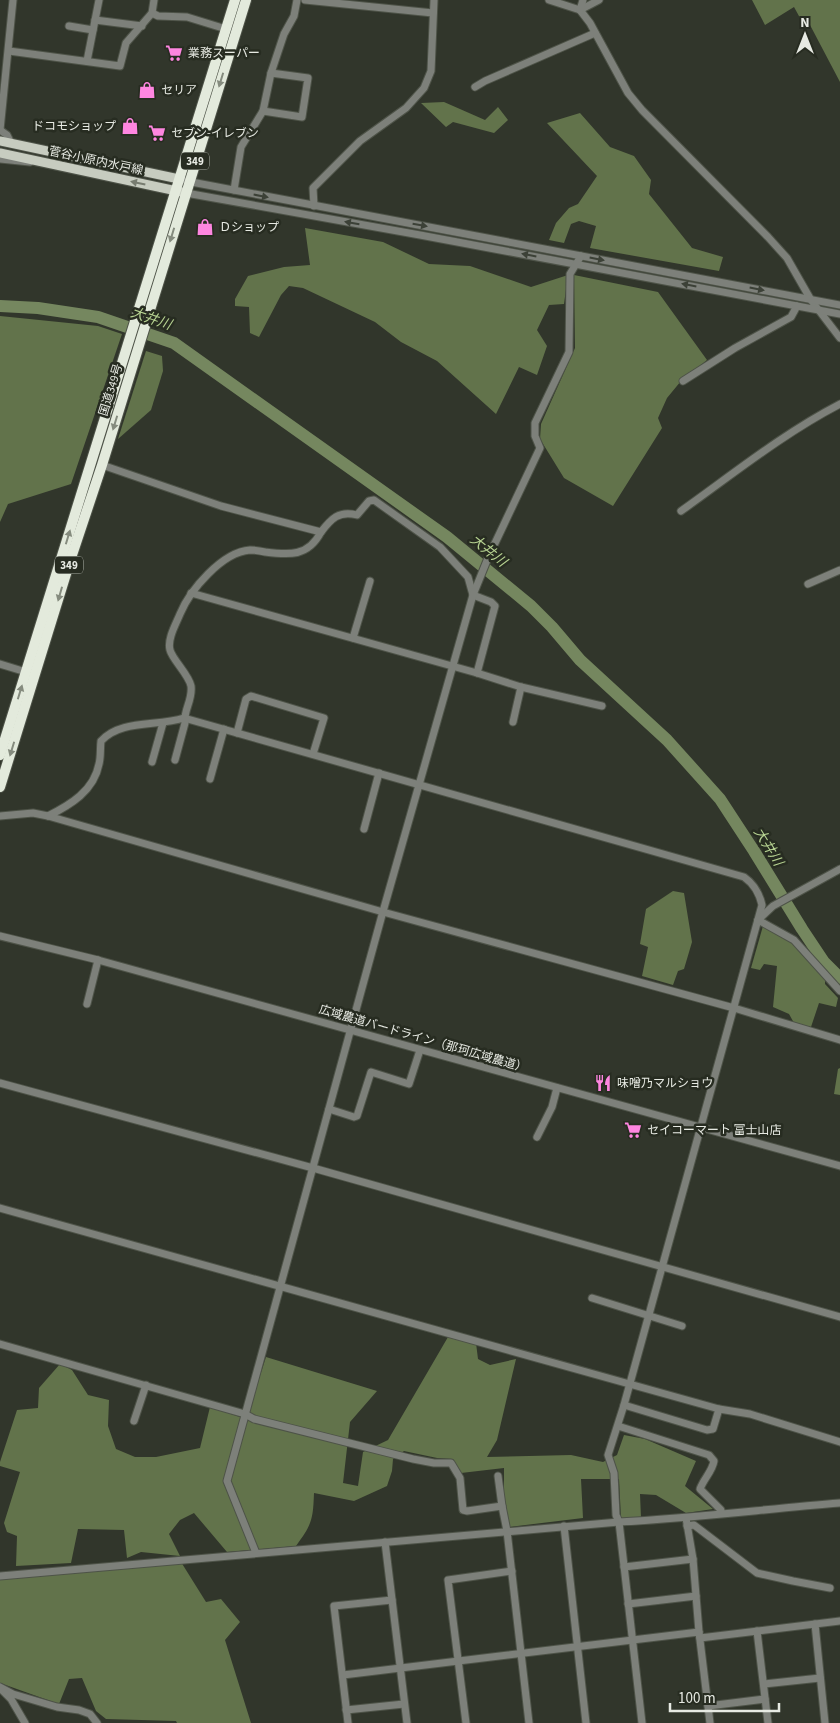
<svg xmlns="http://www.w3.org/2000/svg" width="840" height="1723" viewBox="0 0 840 1723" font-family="'Source Sans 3','Noto Sans JP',sans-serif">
	<rect width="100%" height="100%" fill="#31362b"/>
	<!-- forest -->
	<g fill="#62734b">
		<path d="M752 0H840V82L810 25 805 27 794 7 765 25Z"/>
		<path d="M444 102 485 120 498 107 508 120 494 133 453 122 446 127 421 103Z"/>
		<path d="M580 113 610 147 634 156 651 180 649 194 692 248 723 257 719 271 590 248 596 226 579 221 571 224 564 243 549 240 556 223 569 208 578 204 597 176 547 123Z"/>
		<path d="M305 228 383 242 429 264 470 266 531 287 568 275 564 304 549 305 537 330 547 346 537 375 519 367 496 414 437 361 401 342 375 322 303 288 289 286 281 295 259 337 250 333 249 307 235 306V299L248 276 284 267 310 265Z"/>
		<path d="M574 275 658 292 707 360 681 381 667 398 658 418 662 428 613 506 564 478 540 439 541 424 575 348Z"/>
		<path d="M0 316 98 326 122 334 71 484 8 504 0 522Z"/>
		<path d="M146 351 162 356 163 371 151 410 118 439Z"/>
		<path d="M673 891 684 893 692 942 684 969 678 971 673 985 642 976 648 947 640 944 646 909Z"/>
		<path d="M763 926 792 942 825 978V984L838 998 836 1007 819 1003 811 1027 794 1023 789 1014 773 1007 777 966 764 964 760 970 751 968Z"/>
		<path d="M840 1068V1095L834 1094 838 1069Z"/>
		<path d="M448 1337 476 1343 478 1359 490 1365 516 1359 497 1440 487 1457 571 1455 603 1462 617 1455 624 1435 645 1439 696 1461 685 1486 713 1509 686 1513 656 1495 640 1494 641 1518H621L619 1479H581L583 1518 509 1527 504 1500V1468L461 1473 453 1459 437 1458 404 1451 393 1459 392 1471 387 1486 354 1501 314 1493C313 1520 312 1524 296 1546L227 1552 194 1513 180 1520 169 1534 180 1556 141 1552 127 1558 124 1530 78 1529 71 1563 16 1566 17 1536 7 1532 4 1523 20 1472 0 1466V1462L17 1410 38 1408 39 1388 60 1364 72 1370 88 1395 109 1400 108 1426 116 1449 135 1457H156L200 1448 210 1407 246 1419 266 1357 377 1391 350 1422 343 1483 358 1486 363 1452 388 1440Z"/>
		<path d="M181 1562 206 1602 221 1599 240 1622 225 1640 251 1723H177L176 1721 106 1719 96 1711 82 1678 69 1679 59 1704 0 1683V1578Z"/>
	</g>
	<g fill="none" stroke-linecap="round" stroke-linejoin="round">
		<!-- river -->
		<path stroke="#75875f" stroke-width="12" d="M0 306 38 308 98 317 174 343 447 537 531 606 552 627 580 660 667 740 720 799 754 851 802 929 824 962 840 978"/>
		<!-- minor casing -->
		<g stroke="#4e5348" stroke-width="9">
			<g id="minor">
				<path d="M305 0 433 13"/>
				<path d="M549 0 580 10 590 23 628 93 642 110 768 237 787 258 811 300 840 338"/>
				<path d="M580 10 599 0"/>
				<path d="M580 10 583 0"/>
				<path d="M152 13 158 16 187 17 226 29"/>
				<path d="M95 20 142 26"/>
				<path d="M69 26 93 30"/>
				<path d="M9 51 120 66 126 43 152 13 154 0"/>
				<path d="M87 61 99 0"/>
				<path d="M475 87 485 81 595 33"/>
				<path d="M263 111 302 117 308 78 271 73"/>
				<path d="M0 130 13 0"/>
				<path d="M0 130 7 135 11 143"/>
				<path d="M0 159 30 162"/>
				<path d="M186 181 840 305"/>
				<path d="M234 190 241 147 263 111 271 73 284 34 294 16 297 0"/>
				<path d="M186 193 420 235 840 314"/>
				<path d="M314 206 313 188 360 141 406 108 424 88 431 71 434 0"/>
				<path d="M683 381 735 348 791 317 797 306"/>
				<path d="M102 465 221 506 321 532C308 557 289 555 265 552 261 551 255 550 250 550 222 552 190 590 180 614 176 624 167 639 170 650 172 659 189 675 191 686 193 700 183 711 185 723L175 760"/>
				<path d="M681 511C733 474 784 433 840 404"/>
				<path d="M321 532C331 519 339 510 357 515L369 501 374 500 440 547 468 577 473 595 491 602 495 606 477 673"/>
				<path d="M808 584 840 570"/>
				<path d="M191 593 477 673 521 687 602 706"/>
				<path d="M353 638 370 581"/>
				<path d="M0 664 26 672"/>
				<path d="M513 722 521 687"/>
				<path d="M237 733 246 699 251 696 324 718 313 754"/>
				<path d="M152 762 163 723"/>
				<path d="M210 779 224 729"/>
				<path d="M0 816 33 813 48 816 383 912 734 1008 840 1040"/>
				<path d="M48 816C70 805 94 791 99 764 101 757 100 748 101 741 121 719 157 727 184 718L744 877C754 884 759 892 762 905L624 1405 608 1455 614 1473 616 1515 619 1522 642 1723"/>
				<path d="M364 829 379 773"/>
				<path d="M758 920 794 940 840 991"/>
				<path d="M758 920 773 906 840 869"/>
				<path d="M0 936 98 960 840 1166"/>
				<path d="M87 1004 98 960"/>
				<path d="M0 1083 313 1168 840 1317"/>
				<path d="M329 1109 354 1117 357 1116 371 1072 409 1084 420 1050"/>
				<path d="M537 1137 552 1107 557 1088"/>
				<path d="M0 1208 719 1409 750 1414 840 1442"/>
				<path d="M592 1298 682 1326"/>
				<path d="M0 1344 245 1414 254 1419 413 1459 434 1463H451L460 1478 463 1510 467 1511 502 1506"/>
				<path d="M624 1405 707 1430 713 1429 719 1409"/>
				<path d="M134 1421 146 1385"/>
				<path d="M618 1426 709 1455 714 1461C712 1472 704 1478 700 1489L721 1510V1513"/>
				<path d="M498 1476 502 1506 507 1531 529 1723"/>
				<path d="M686 1518 693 1559 699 1632 710 1723"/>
				<path d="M564 1526 586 1723"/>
				<path d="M687 1526 694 1525 757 1573 793 1581 830 1588"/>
				<path d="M385 1542 407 1723"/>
				<path d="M256 1553 227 1481 382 915 473 595 488 558 540 448 535 436V423L569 352 570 274 581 256"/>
				<path d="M624 1567 693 1559"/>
				<path d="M0 1576 619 1522C693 1518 766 1509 840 1503"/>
				<path d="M628 1604 696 1596"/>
				<path d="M815 1624 825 1723"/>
				<path d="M757 1631 768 1723"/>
				<path d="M700 1638 840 1621"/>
				<path d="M343 1675 699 1632"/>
				<path d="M764 1684 820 1678"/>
				<path d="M0 1687 13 1694 57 1707 79 1710 90 1714 97 1723"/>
				<path d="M2 1690 11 1699 25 1723"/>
				<path d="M708 1706 765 1699"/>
				<path d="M346 1710 404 1704"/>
				<path d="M348 1723 334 1606 392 1600"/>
				<path d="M466 1723 448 1580 512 1571"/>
			</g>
		</g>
		<!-- major casing -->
		<g stroke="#4e5348" stroke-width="11">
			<g id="major">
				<path d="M0 141 179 179"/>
				<path d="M0 153 186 193"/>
			</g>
		</g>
		<!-- highway casing -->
		<g stroke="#4e5348" stroke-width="12">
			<g id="highway">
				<path d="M0 755 235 0"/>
				<path d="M0 787 70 561 102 465 246 0"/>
			</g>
		</g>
		<!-- minor -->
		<use href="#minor" stroke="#7d807a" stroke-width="7"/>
		<!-- major -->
		<use href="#major" stroke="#c7ccc0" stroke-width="9"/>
		<!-- highway -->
		<use href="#highway" stroke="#e3eadc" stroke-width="10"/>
	</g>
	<!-- one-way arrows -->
	<defs><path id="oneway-solid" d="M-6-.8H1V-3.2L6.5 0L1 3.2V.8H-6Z" transform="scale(1.25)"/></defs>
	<g fill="#858b7e">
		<use href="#oneway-solid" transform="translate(221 80) rotate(107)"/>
		<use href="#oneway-solid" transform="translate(172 235) rotate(107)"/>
		<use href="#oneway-solid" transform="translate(115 423) rotate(107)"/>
		<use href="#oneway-solid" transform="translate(68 537) rotate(-73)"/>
		<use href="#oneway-solid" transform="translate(60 594) rotate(106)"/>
		<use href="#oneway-solid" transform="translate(20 692) rotate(-73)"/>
		<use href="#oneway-solid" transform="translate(12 749) rotate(107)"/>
	</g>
	<use fill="#777c70" href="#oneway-solid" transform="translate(138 183) rotate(-168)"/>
	<g fill="#3c4137">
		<use href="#oneway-solid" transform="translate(261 196) rotate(11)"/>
		<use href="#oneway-solid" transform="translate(352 223) rotate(-170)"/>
		<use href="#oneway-solid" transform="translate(420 225) rotate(10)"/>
		<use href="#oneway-solid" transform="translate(529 255) rotate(-169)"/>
		<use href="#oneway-solid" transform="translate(597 259) rotate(11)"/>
		<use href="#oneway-solid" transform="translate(689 285) rotate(-169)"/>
		<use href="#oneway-solid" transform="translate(757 289) rotate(11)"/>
	</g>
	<!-- icons -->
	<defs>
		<g id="supermarket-bare" transform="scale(1.35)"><path d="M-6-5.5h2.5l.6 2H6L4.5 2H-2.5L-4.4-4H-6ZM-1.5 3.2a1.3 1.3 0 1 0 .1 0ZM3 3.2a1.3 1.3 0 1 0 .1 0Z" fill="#fe86e0" stroke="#272c21" stroke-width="2.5" paint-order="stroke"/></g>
		<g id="shop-bare" transform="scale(1.35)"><path d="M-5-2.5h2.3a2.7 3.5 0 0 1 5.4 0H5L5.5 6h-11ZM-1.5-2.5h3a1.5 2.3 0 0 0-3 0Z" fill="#fe86e0" stroke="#272c21" stroke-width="2.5" paint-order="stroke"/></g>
		<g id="restaurant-bare" transform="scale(1.35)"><path d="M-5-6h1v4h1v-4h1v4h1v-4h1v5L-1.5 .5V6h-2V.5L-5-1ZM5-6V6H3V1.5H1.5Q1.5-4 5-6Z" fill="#fe86e0" stroke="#272c21" stroke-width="2.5" paint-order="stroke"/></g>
	</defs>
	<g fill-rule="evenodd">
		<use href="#supermarket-bare" x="174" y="53"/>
		<use href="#shop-bare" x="147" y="90"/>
		<use href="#shop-bare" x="130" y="126"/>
		<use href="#supermarket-bare" x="157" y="133"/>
		<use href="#shop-bare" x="205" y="227"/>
		<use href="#restaurant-bare" x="603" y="1083"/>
		<use href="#supermarket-bare" x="633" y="1130"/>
	</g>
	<g text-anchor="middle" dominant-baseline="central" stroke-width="5" stroke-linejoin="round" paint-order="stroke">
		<!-- shield labels -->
		<g fill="#272c21" stroke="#adb1a9" stroke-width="1">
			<rect x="181" y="152.5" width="28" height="17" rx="4"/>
			<rect x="55" y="556.5" width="28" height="17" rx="4"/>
		</g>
		<g font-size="11" font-weight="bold" fill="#e7eae3">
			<text x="195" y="161">349</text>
			<text x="69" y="565">349</text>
		</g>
		<!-- poi labels -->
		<g font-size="12" fill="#e7eae3" stroke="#272c21" text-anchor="start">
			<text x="188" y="53">業務スーパー</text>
			<text x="161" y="90">セリア</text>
			<text x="116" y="126" text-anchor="end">ドコモショップ</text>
			<text x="171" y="133">セブン-イレブン</text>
			<text x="219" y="227">Ｄショップ</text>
			<text x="617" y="1083">味噌乃マルショウ</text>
			<text x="647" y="1130">セイコーマート 富士山店</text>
		</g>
		<!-- street labels -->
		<g font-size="12" fill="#e7eae3" stroke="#272c21">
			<text transform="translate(96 161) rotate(12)">菅谷小原内水戸線</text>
			<text transform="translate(111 390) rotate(-73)">国道349号</text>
			<text transform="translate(423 1039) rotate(16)">広域農道バードライン（那珂広域農道）</text>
		</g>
		<!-- water labels -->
		<g font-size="14" font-style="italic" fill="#b6d291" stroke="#272c21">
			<text transform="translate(151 319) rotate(19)">大井川</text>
			<text transform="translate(488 551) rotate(39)">大井川</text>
			<text transform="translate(768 847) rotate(58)">大井川</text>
		</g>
	</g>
	<!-- north arrow -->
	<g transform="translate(805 35)" stroke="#272c21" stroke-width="4" paint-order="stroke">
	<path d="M0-4L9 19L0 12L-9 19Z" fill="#e7eae3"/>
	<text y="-8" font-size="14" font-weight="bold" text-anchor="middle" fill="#e7eae3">N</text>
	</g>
	<!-- scale -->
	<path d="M670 1703v8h109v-8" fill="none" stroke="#e7eae3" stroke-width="2.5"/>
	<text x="678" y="1703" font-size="15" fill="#e7eae3" stroke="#272c21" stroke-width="4" paint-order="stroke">100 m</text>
</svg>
